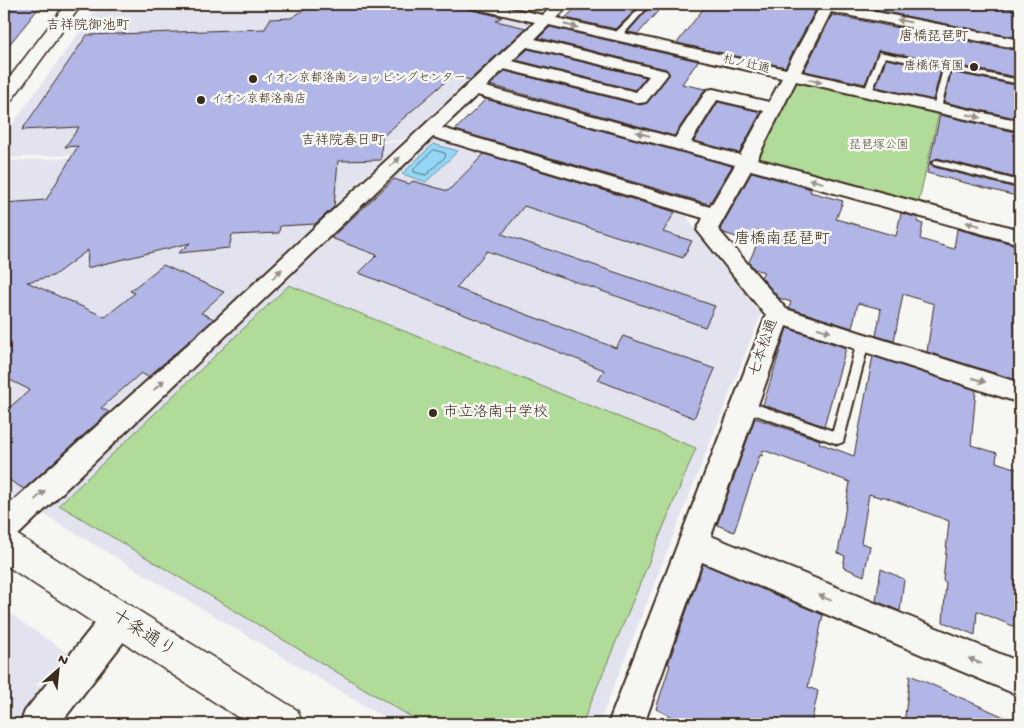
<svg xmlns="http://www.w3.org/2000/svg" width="1024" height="728" viewBox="0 0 1024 728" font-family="'Gochi Hand','Klee One',sans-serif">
	<rect width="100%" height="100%" fill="#f6f6f2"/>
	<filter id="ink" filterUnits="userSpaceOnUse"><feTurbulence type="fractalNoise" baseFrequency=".02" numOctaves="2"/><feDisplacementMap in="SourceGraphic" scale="10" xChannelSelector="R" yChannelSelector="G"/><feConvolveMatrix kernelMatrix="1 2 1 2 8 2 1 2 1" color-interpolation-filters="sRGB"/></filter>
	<g filter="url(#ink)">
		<!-- built -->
		<g fill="#e2e3ef">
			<path d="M100 4H461L537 21 403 140 4 158V136Z"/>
			<path d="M438 139 685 214 703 241 761 314 599 724H395L40 512 428 140Z"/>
			<path d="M401 142 21 501 4 490V161Z"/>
			<path d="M4 610 78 660 27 724H4Z"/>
		</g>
		<!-- green -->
		<g fill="#b1db98" stroke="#76825b">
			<path d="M798 80 939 112 918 205 763 163 759 159 793 82Z"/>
			<path d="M289 285 696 448 582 724H423L59 505Z"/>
		</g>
		<!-- water -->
		<path fill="#93d6f5" stroke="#70919f" d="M433 144 458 151 426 182 402 174Z"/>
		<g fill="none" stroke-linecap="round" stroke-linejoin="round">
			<!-- shore -->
			<path stroke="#5e6f74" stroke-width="1" d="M434 150 445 153 446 156 426 175 414 172V169Z"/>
		</g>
		<!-- building -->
		<g fill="#b2b6e7" stroke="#3b2a1e">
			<path d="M4 4H42L4 51Z"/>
			<path d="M314 4H422L444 9 445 4H463L467 9 502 17 496 21 526 28 470 80 453 75 382 137 381 160 338 161 334 207 315 224 280 226 279 233 232 235 229 248 178 253 190 243 87 268 88 250 53 276 27 282 105 317 135 293 130 291 163 265 224 292 201 313 214 319 148 377 141 373 101 408 109 412 24 489 4 477V412L30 390 4 377V203L46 200 78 146 65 147 79 127 22 130 87 35 265 29 270 19 291 18Z"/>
			<path d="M580 4H664L638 34 628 32 647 10 646 7H639L616 29 565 18Z"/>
			<path d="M707 4H798L815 11 785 67 677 43Z"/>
			<path d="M844 4H986L1020 10 1019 38Z"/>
			<path d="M832 15 1018 51 1016 77 879 50 865 84 804 71Z"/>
			<path d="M550 27 698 61 682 84 705 89 674 136 490 85 505 71 640 105 647 103 669 75 666 69 539 38Z"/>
			<path d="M528 49 646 77 635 90 516 60Z"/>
			<path d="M886 59 941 70 933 100 876 87Z"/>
			<path d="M951 72 1020 86V119L944 102Z"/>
			<path d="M482 98 732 166 709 204 455 130 485 100Z"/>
			<path d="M718 102 761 112 739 153 694 141Z"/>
			<path d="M940 115 1020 133V179L937 158 930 163 934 167 1020 189V197L927 173Z"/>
			<path d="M484 154 675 212 663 232 692 241 683 258 524 206 502 234 715 306 705 327 487 251 456 288 616 348 623 336 715 369 694 418 598 380 604 370 359 273 377 255 331 238 394 179 409 184 413 181 448 191Z"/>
			<path d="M752 172 811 189 810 192 843 201 836 219 896 236 901 213 918 218 917 222 923 224 920 239 954 249 957 229 1020 246V381L927 352 934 304 903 294 894 341 876 336 881 309 858 303 852 328 789 308 791 302 779 298 761 277 764 272 754 269 749 262 757 244 724 233 720 229Z"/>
			<path d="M787 328 846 348 824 426 763 405Z"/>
			<path d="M873 356 976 390 971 445 997 453 996 462 1020 470V629L977 611 975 635 943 622 946 582 943 581 949 521 882 496V498L869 494 861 543 870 546 864 576 843 567 845 556 838 553 850 482 763 450 762 456 760 455 734 532 717 525 755 418 820 440 819 443 854 456Z"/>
			<path d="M703 564 823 615 808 687 818 691 811 724H685L656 709 670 665 668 664Z"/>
			<path d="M881 569 904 579 900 611 876 601Z"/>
			<path d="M910 675 1020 724H904Z"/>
		</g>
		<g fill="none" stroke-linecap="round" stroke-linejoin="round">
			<!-- service casing -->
			<g stroke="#3b2a1e" stroke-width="4">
				<g id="service">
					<path d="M640 8 646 9 620 38H614V34Z"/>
					<path d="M879 52 1020 80V84L950 70 941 108 937 111 933 108 943 69 885 57 872 92 865 94 864 92Z"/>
					<path d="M937 160 1020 181V187L934 165 932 163Z"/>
					<path d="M863 337 869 342 843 442 838 444 739 409 737 405 739 401 744 400 833 431 857 342Z"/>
				</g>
			</g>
			<!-- minor casing -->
			<g stroke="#3b2a1e" stroke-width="4">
				<g id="minor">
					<path d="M465 4H490L543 15 555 4H570L556 18 786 69 818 10 806 7 804 4H835L1020 40V49L831 12 801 72 1020 121V131L796 81 757 159 1020 230V244L751 170 718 229 786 309 1020 383V403L786 326 711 536 1020 662V696L702 562 644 724H608L766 316 697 230 703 218 433 137 15 538 4 542V509L214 321 535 22 467 7ZM549 25 782 78 769 102 713 89 707 90 675 138 486 87 504 69 640 103 646 102 668 74 666 71 535 39ZM527 47 649 76 636 92 512 61ZM477 95 735 165 710 207 442 128ZM717 100 764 111 740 155 691 142Z"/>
					<path d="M120 603 132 607 136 619 132 631 60 724H20L25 711 108 607Z"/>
				</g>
			</g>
			<!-- primary casing -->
			<g stroke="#3b2a1e" stroke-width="3">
				<g id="primary">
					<path d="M66 4H82L11 101 4 102V85Z"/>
					<path d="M4 529 16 534 297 710 303 724H248L4 564Z"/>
				</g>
			</g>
			<!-- service -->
			<use href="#service" fill="#f6f6f2" fill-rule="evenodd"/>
			<!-- minor -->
			<use href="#minor" fill="#f6f6f2" fill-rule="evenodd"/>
			<!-- primary -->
			<use href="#primary" fill="#f6f6f2" fill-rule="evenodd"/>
		</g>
		<!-- one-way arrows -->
		<defs><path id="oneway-solid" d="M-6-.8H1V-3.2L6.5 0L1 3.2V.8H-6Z" transform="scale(1.25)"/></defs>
		<g fill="#989088">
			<use href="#oneway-solid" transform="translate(904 21) rotate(-169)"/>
			<use href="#oneway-solid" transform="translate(571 26) rotate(13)"/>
			<use href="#oneway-solid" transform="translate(815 81) rotate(13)"/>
			<use href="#oneway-solid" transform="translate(974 116) rotate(13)"/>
			<use href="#oneway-solid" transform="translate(643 134) rotate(-165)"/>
			<use href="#oneway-solid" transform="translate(395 162) rotate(-44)"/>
			<use href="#oneway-solid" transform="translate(816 181) rotate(-165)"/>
			<use href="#oneway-solid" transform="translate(973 224) rotate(-165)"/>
			<use href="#oneway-solid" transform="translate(277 274) rotate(-44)"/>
			<use href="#oneway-solid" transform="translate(824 330) rotate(18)"/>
			<use href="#oneway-solid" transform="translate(979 380) rotate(18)"/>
			<use href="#oneway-solid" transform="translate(159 385) rotate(-43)"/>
			<use href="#oneway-solid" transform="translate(40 495) rotate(-43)"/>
			<use href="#oneway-solid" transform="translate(825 598) rotate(-157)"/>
			<use href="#oneway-solid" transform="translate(975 661) rotate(-157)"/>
		</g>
	</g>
	<!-- markers -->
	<g fill="#3b2a1e" stroke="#f6f6f2" stroke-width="2">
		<circle cx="974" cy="67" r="5"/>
		<circle cx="253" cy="79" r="5"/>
		<circle cx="201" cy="100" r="5"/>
		<circle cx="433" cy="413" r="5"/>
	</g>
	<g text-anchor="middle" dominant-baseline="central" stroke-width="5" stroke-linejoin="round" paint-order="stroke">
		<!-- far-street labels -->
		<g font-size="12" fill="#3b2a1e" stroke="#f6f6f2">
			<text transform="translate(746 65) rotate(13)">札ノ辻通</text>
		</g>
		<!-- far-poi labels -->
		<g font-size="12" fill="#3b2a1e" stroke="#f6f6f2" text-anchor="start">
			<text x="964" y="67" text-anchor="end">唐橋保育園</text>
			<text x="263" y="79">イオン京都洛南ショッピングセンター</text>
			<text x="211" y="100">イオン京都洛南店</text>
		</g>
		<!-- far-park labels -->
		<g font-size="12" fill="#58563c" stroke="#f6f6f2">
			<text x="879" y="146">琵琶塚公園</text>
		</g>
		<!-- far-neighbourhood labels -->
		<g font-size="14" fill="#3b2a1e" stroke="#f6f6f2">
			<text x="88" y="26">吉祥院御池町</text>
			<text x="934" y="37">唐橋琵琶町</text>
			<text x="343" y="141">吉祥院春日町</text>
		</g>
		<!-- street labels -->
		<g font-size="15" fill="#3b2a1e" stroke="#f6f6f2">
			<text transform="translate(764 348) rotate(-71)">七本松通</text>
		</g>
		<!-- poi labels -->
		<g font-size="15" fill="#3b2a1e" stroke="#f6f6f2" text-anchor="start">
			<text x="443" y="413">市立洛南中学校</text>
		</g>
		<!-- neighbourhood labels -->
		<g font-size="16" fill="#3b2a1e" stroke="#f6f6f2">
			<text x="782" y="240">唐橋南琵琶町</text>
		</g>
		<!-- near-street labels -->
		<g font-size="18" fill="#3b2a1e" stroke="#f6f6f2">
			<text transform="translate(143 634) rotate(33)">十条通り</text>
		</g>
	</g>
	<!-- margin -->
	<rect width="1024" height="728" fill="none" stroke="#f6f6f2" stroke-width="20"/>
	<rect x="10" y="10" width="1004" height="708" fill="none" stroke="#3b2a1e" stroke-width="2" filter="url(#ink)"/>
	<!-- north arrow -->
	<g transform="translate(58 670) rotate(27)" stroke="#f6f6f2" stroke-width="4" paint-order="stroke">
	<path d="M0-4L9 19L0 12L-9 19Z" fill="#3b2a1e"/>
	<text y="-8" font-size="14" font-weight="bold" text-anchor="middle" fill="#3b2a1e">N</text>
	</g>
</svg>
